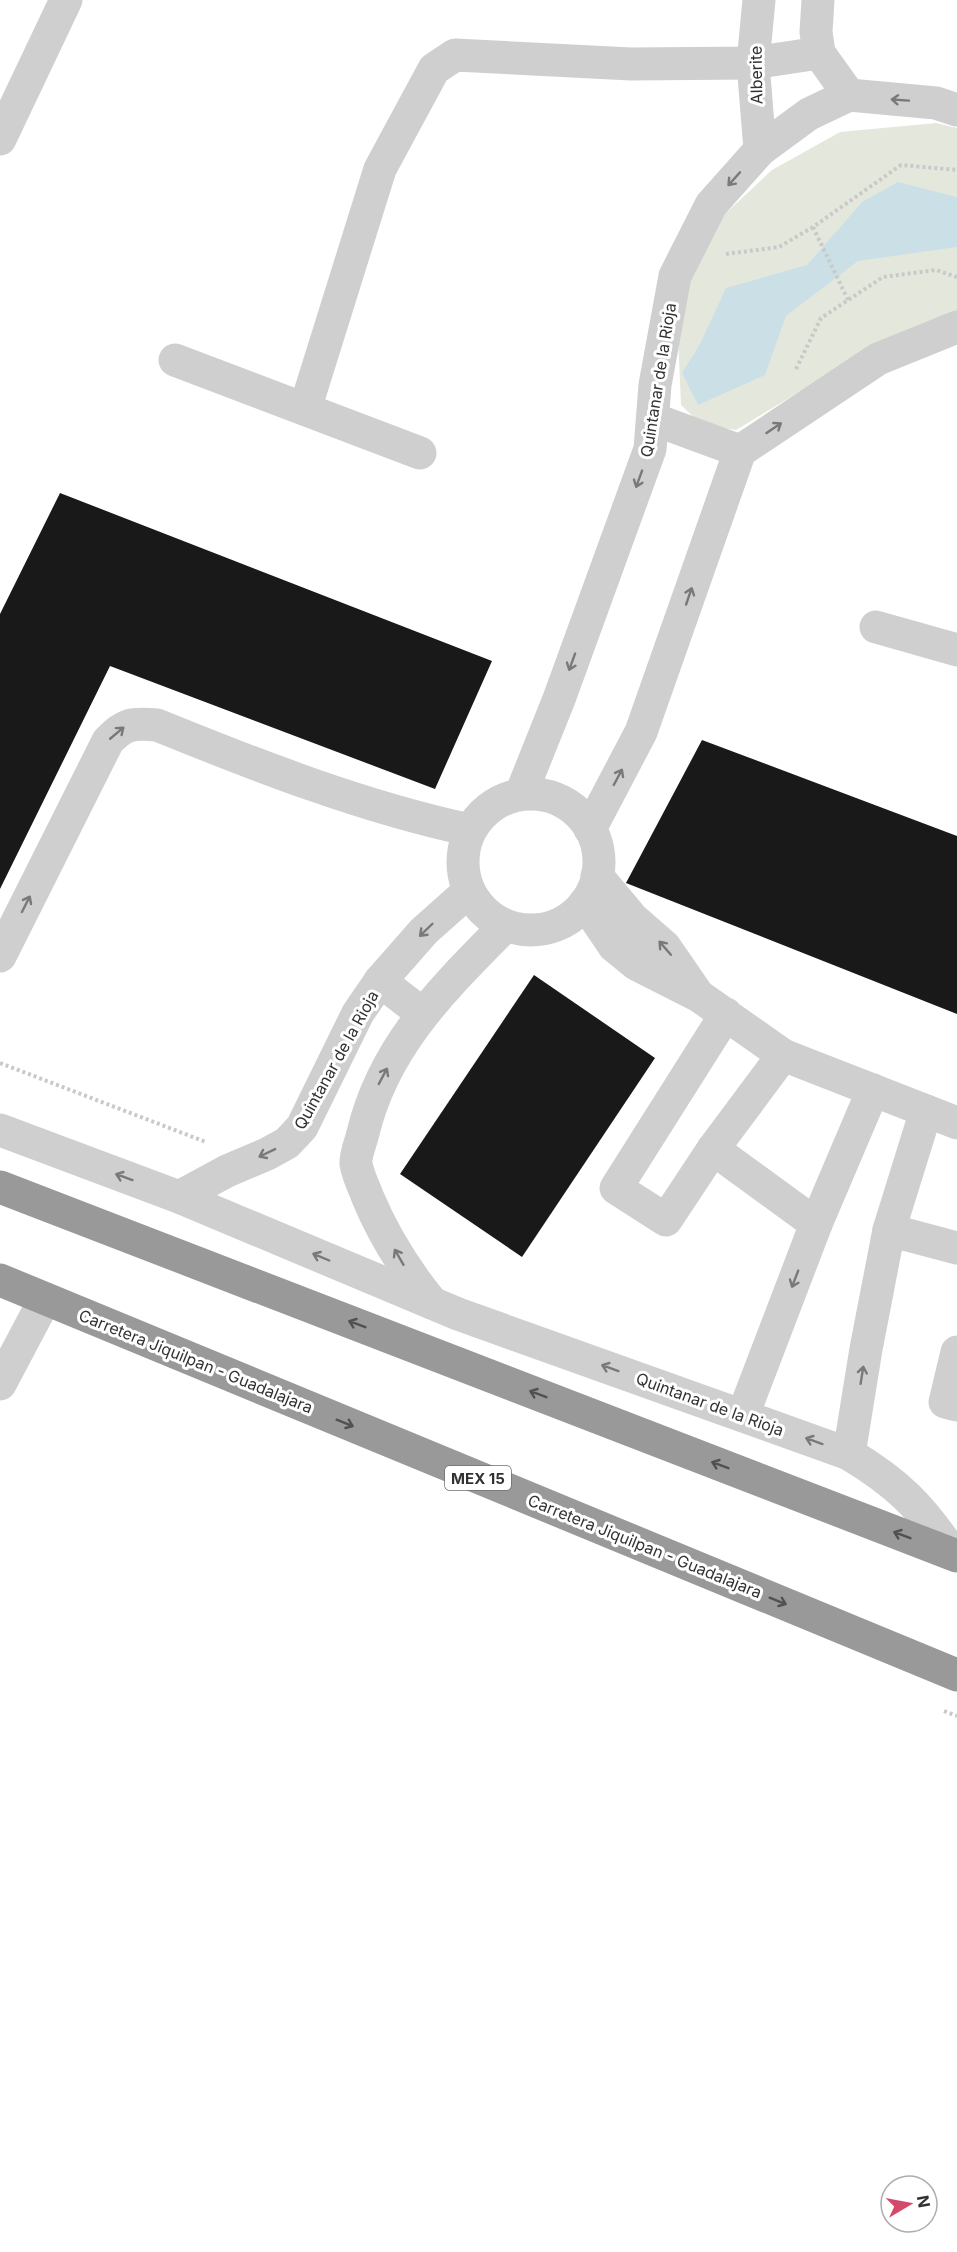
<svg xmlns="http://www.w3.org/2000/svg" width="957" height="2252" viewBox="0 0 957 2252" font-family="Inter,sans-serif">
	<rect width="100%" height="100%" fill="#fff"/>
	<!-- green -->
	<path fill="#e4e8dc" d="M936 123 957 128V324L874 347 736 430 702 425 681 405 676 291 695 247 727 212 772 170 840 132Z"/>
	<!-- water -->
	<path fill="#cbe0e6" d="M898 182 957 197V247L858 261 786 316 765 375 698 405 682 373 700 344 726 288 807 265 862 202Z"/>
	<!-- building -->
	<g fill="#191919">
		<path d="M60 493 492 661 435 789 110 666 0 889V614Z"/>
		<path d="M702 740 957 836V1014L626 883Z"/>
		<path d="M534 975 655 1058 522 1257 400 1174Z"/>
	</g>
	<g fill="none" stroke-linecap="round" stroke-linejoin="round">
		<!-- path -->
		<g stroke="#c9c9c9" stroke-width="4" stroke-dasharray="3 3" stroke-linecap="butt">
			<path d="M813 227 848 300"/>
			<path d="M726 254 779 247 813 227 901 165 957 170"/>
			<path d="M796 369 821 318 883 277 936 270 957 277"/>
			<path d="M0 1063 206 1142"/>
			<path d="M944 1711 957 1716"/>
		</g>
		<!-- minor -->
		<g stroke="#cfcfcf" stroke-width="33">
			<path d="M759 0 753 63 760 150"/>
			<path d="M818 0 816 32 819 53 849 95"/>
			<path d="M0 139 66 0"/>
			<path d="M175 360 420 453"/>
			<path d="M305 409 380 169 434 69 455 55 631 64 753 63 819 53"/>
			<path d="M653 419 740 451"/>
			<path d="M876 627 957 650"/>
			<path d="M521 794 559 699 650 449 655 385 675 276 711 205 760 150 809 114 849 95 936 103 957 110"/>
			<circle cx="531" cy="862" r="68"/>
			<path d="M590 829 641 732 740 451 878 359 957 327"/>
			<path d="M597 876 633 919 665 947 696 992"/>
			<path d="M585 903 614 946 636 964 699 996 783 1055 713 1149 666 1220 616 1188 726 1014"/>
			<path d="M0 956 108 741C125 723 133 723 157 725 258 766 363 807 470 830"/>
			<path d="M380 981 423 1014"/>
			<path d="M783 1055 957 1123"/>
			<path d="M0 1130 179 1197 458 1314 849 1454C899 1484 921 1507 953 1554"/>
			<path d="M713 1149 816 1224"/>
			<path d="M179 1197 227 1171 267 1154 287 1143 302 1127 358 1013 380 981 424 931 469 891"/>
			<path d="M889 1230 957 1248"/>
			<path d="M432 1303C406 1271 384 1236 368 1198 364 1187 358 1176 356 1164 355 1155 361 1142 363 1133 384 1045 444 988 505 926"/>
			<path d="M957 1352 945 1402 957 1405"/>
			<path d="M0 1384 45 1299"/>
			<path d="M743 1415 816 1224 873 1090"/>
			<path d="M849 1454 866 1349 889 1230 926 1111"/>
		</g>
		<!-- highway -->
		<g stroke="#999" stroke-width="33">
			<path d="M0 1187 957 1556"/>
			<path d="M0 1280 957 1675"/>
		</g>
	</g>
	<!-- one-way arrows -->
	<defs><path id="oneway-shaft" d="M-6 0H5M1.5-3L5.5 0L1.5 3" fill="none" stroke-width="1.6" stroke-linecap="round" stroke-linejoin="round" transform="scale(1.5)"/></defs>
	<g stroke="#797979">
		<use href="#oneway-shaft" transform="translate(900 100) rotate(-176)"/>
		<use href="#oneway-shaft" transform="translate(734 179) rotate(132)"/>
		<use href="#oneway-shaft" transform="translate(774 428) rotate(-34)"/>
		<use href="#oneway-shaft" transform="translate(639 479) rotate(110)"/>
		<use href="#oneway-shaft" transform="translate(689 596) rotate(-71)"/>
		<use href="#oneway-shaft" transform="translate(572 662) rotate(110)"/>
		<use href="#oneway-shaft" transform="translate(117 733) rotate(-40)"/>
		<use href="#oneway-shaft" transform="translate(618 777) rotate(-62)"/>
		<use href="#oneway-shaft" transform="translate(26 904) rotate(-63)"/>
		<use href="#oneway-shaft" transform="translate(426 930) rotate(136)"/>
		<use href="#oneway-shaft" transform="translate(665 948) rotate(-131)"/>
		<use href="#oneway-shaft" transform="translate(383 1076) rotate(-62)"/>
		<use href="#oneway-shaft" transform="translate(267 1153) rotate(154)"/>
		<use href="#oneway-shaft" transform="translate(124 1177) rotate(-160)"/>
		<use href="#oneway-shaft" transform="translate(321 1257) rotate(-157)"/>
		<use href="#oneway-shaft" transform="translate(399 1257) rotate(-120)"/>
		<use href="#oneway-shaft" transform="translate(795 1279) rotate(111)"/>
		<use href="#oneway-shaft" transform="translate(610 1368) rotate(-160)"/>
		<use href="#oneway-shaft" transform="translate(862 1375) rotate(-81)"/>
		<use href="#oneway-shaft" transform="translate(814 1441) rotate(-160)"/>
	</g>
	<g stroke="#515151">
		<use href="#oneway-shaft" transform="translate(357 1324) rotate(-159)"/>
		<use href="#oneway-shaft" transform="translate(538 1394) rotate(-159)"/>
		<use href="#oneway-shaft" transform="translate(345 1423) rotate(22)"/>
		<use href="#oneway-shaft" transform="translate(720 1465) rotate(-159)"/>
		<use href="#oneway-shaft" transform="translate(902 1535) rotate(-159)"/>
		<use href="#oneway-shaft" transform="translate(778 1601) rotate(22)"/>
	</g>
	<g text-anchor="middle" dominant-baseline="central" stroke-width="6" stroke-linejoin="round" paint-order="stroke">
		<!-- shield labels -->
		<rect fill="#fff" stroke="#707070" stroke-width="1.5" x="445" y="1466" width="66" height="24" rx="4.5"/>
		<g font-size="15" font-weight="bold" fill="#323232">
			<text x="478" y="1478">MEX 15</text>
		</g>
		<!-- street labels -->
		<g font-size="16" fill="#323232" stroke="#fff">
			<text transform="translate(756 75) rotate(-91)">Alberite</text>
			<text transform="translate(658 380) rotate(-81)">Quintanar de la Rioja</text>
			<text transform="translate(336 1060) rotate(-61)">Quintanar de la Rioja</text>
			<text transform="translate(196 1361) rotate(22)">Carretera Jiquilpan - Guadalajara</text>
			<text transform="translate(710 1404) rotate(20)">Quintanar de la Rioja</text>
			<text transform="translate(645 1546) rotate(22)">Carretera Jiquilpan - Guadalajara</text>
		</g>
	</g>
	<!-- north arrow -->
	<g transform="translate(909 2204) rotate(80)"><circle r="28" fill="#ffffff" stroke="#adadad" stroke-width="1.5"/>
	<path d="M0-4.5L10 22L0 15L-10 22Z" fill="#d4496a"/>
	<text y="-9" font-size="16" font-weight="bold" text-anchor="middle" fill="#323232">N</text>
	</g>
</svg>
